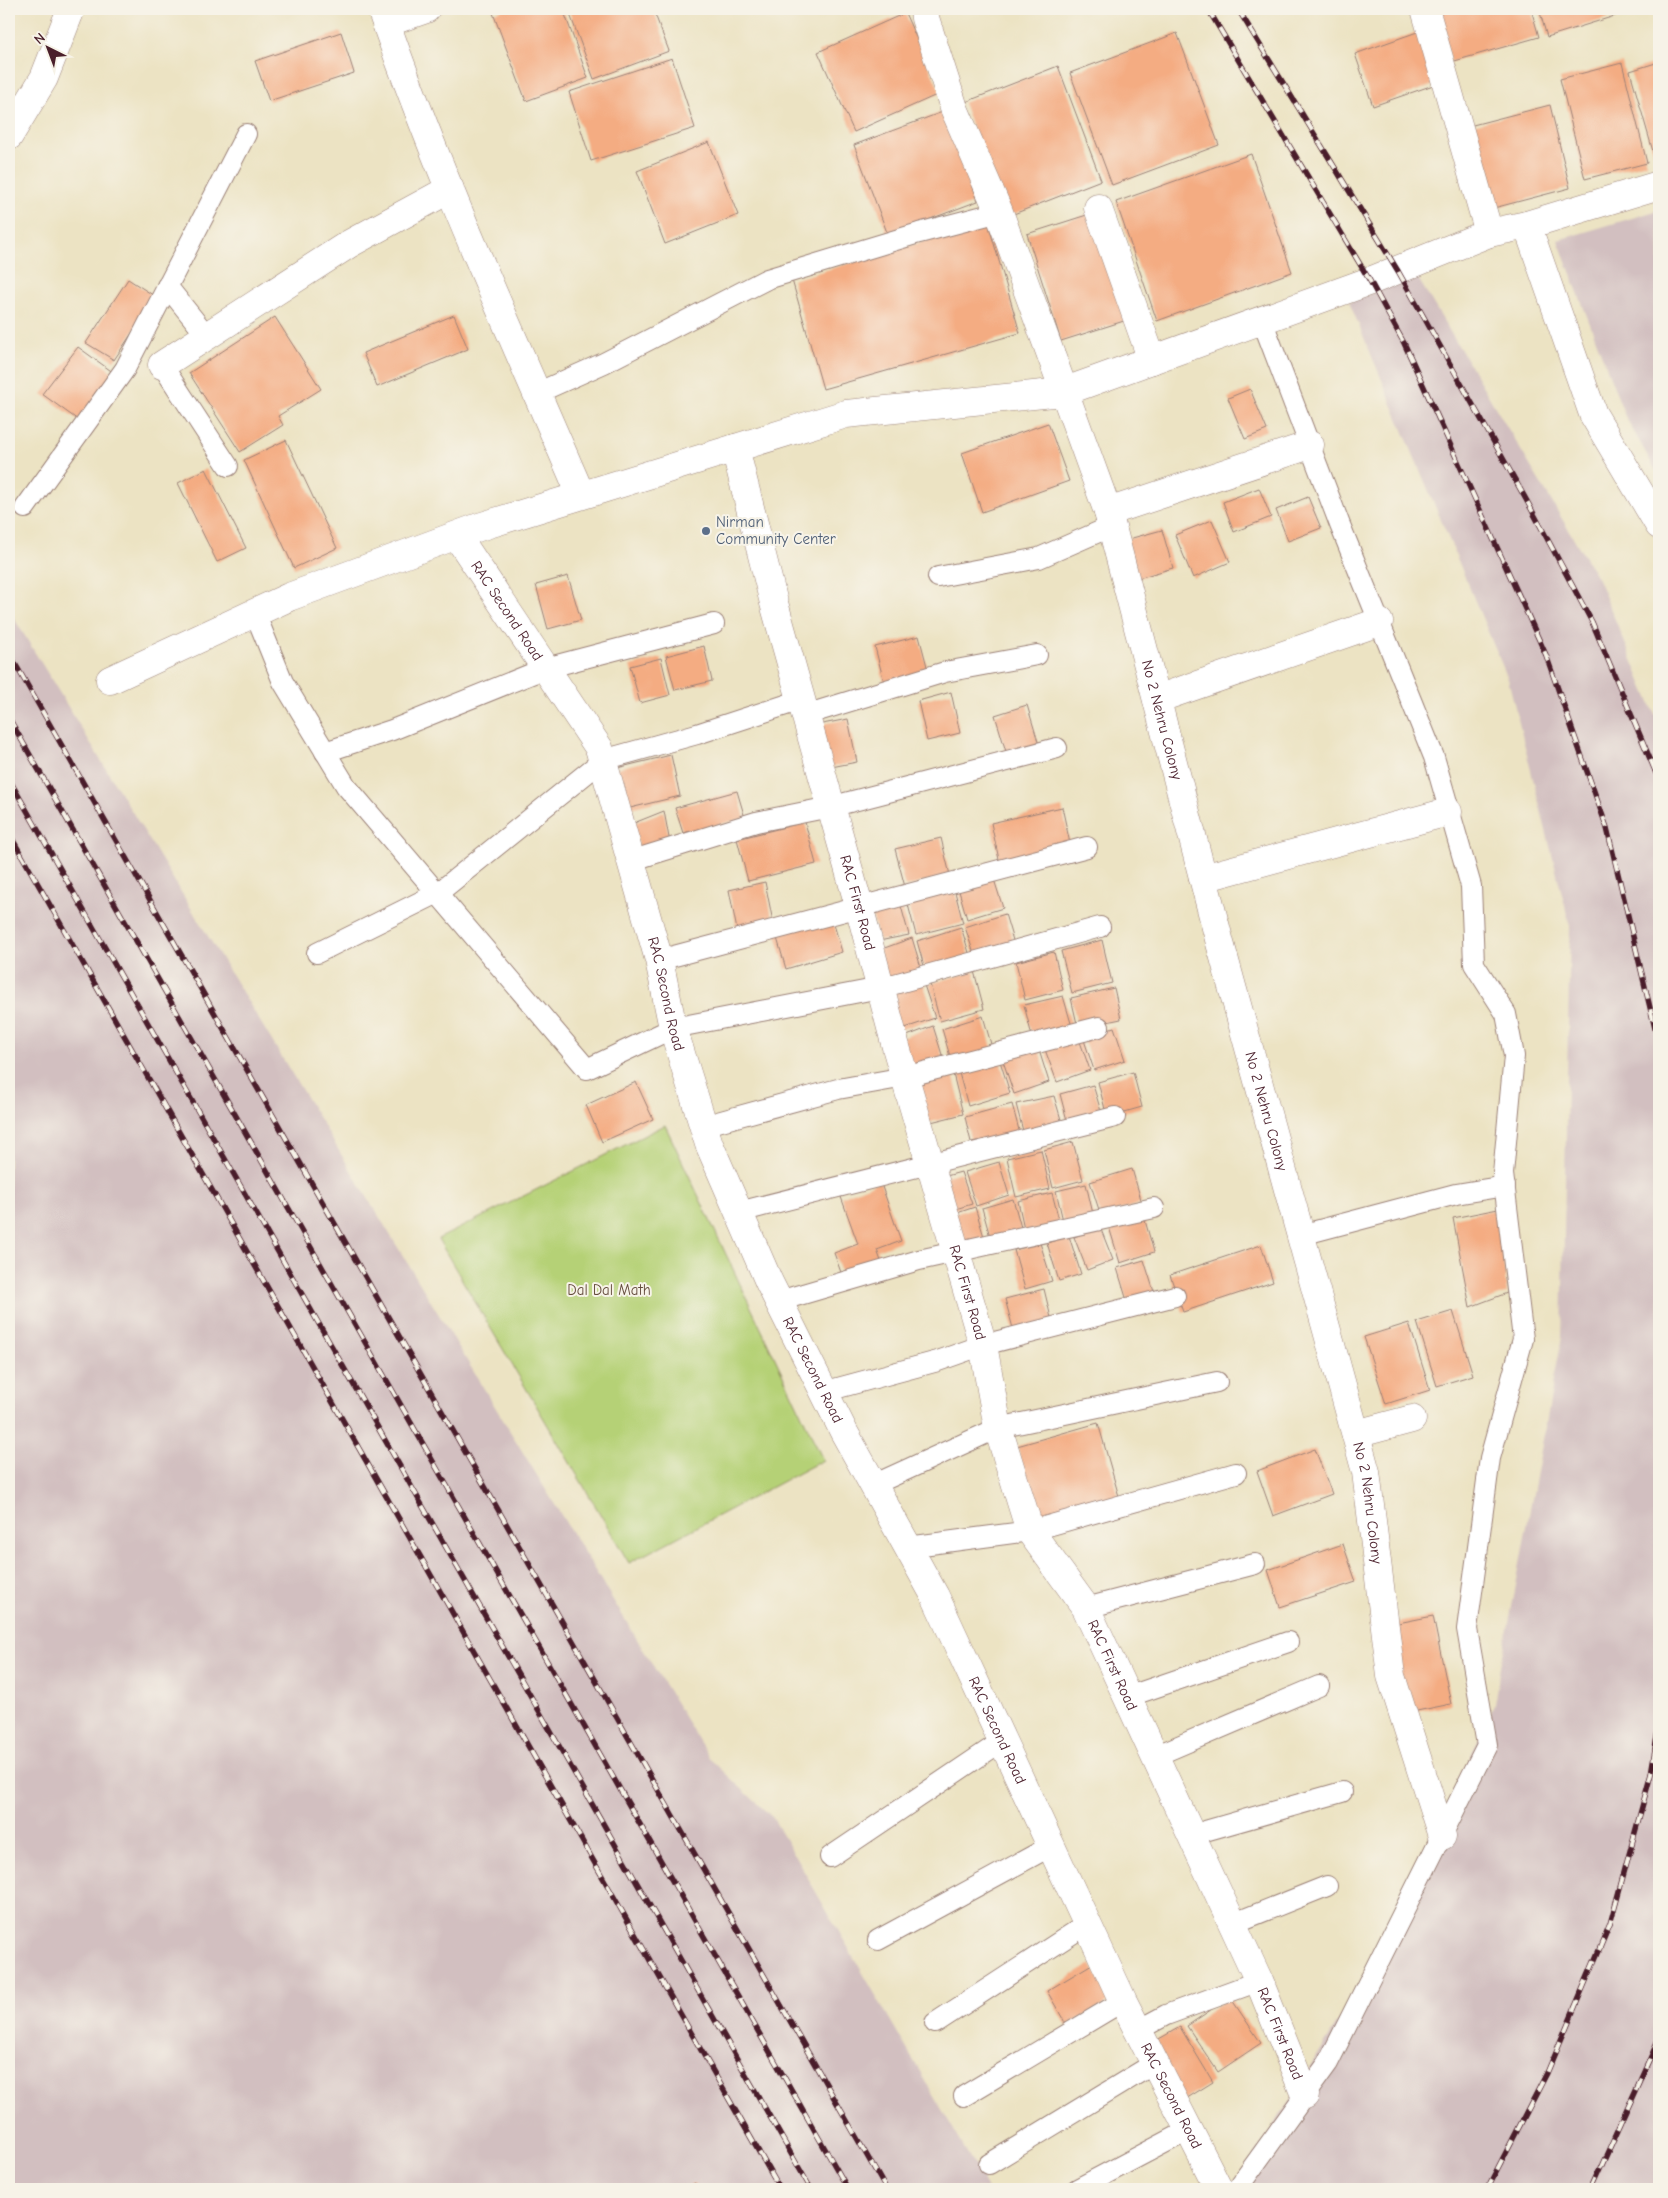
<svg xmlns="http://www.w3.org/2000/svg" width="1668" height="2198" viewBox="0 0 1668 2198" font-family="'Comic Neue',sans-serif">
	<rect width="100%" height="100%" fill="#f7f3e8"/>
	<filter id="ink" filterUnits="userSpaceOnUse"><feTurbulence type="fractalNoise" baseFrequency=".02" numOctaves="2"/><feDisplacementMap in="SourceGraphic" scale="10" xChannelSelector="R" yChannelSelector="G"/><feConvolveMatrix kernelMatrix="1 2 1 2 8 2 1 2 1" color-interpolation-filters="sRGB"/></filter>
	<filter id="wash" filterUnits="userSpaceOnUse"><feTurbulence type="fractalNoise" baseFrequency=".0096" numOctaves="4" result="noise"/><feDisplacementMap in="SourceGraphic" scale="20" xChannelSelector="R" yChannelSelector="G"/><feGaussianBlur stdDeviation="1.12" result="paint"/><feColorMatrix in="noise" values="0 0 0 0 0 0 0 0 0 0 0 0 0 0 0 0 0 1.4 0 .05"/><feComposite in="paint" operator="in"/></filter>
	<g filter="url(#wash)">
		<rect width="100%" height="100%" fill="#ece3c3"/>
		<!-- industrial -->
		<g fill="#d2bfc0">
			<path d="M1659 210V476L1625 416 1558 240Z"/>
			<path d="M1416 275 1598 579 1659 724V2189H1228L1245 2172 1390 1939 1494 1704 1562 1337 1570 926 1508 679 1349 302Z"/>
			<path d="M9 610 710 1759 773 1818 988 2189H9Z"/>
		</g>
		<!-- green -->
		<path fill="#b5d176" stroke="#807850" d="M665 1125 823 1460 629 1563 438 1239Z"/>
		<g id="blocks">
			<!-- building -->
			<g fill="#f4ac82">
				<path d="M504 9H563L588 78 526 101 493 13Z"/>
				<path d="M568 9H653L669 51 594 79Z"/>
				<path d="M1436 9H1531L1539 37 1451 62Z"/>
				<path d="M1539 9H1616L1618 15 1547 37Z"/>
				<path d="M905 13 941 93 854 132 818 52Z"/>
				<path d="M1420 31 1439 83 1373 106 1355 54Z"/>
				<path d="M341 32 354 73 269 101 255 61Z"/>
				<path d="M1177 33 1219 145 1112 185 1070 73Z"/>
				<path d="M672 58 695 128 591 161 569 92Z"/>
				<path d="M1659 62V153L1654 155 1630 71Z"/>
				<path d="M1622 63 1647 163 1585 179 1560 79Z"/>
				<path d="M1058 66 1101 180 1006 217 963 103Z"/>
				<path d="M1550 105 1570 188 1490 209 1469 126Z"/>
				<path d="M945 111 978 201 888 235 854 145Z"/>
				<path d="M709 142 738 215 665 244 637 171Z"/>
				<path d="M1251 154 1292 272 1157 321 1116 202Z"/>
				<path d="M1093 213 1127 320 1061 341 1027 234Z"/>
				<path d="M988 223 1020 333 823 389 792 280Z"/>
				<path d="M128 279 156 297 114 360 86 343Z"/>
				<path d="M454 315 468 349 377 387 363 353Z"/>
				<path d="M275 317 321 389 278 416 283 425 240 452 189 373Z"/>
				<path d="M78 347 114 373 78 420 42 394Z"/>
				<path d="M1250 389 1267 430 1245 439 1228 398Z"/>
				<path d="M1048 423 1069 481 982 512 962 453Z"/>
				<path d="M286 440 337 548 294 568 244 460Z"/>
				<path d="M206 469 246 548 217 562 178 483Z"/>
				<path d="M1259 488 1271 517 1234 532 1223 502Z"/>
				<path d="M1308 497 1321 528 1288 541 1276 510Z"/>
				<path d="M1212 520 1230 562 1193 578 1175 535Z"/>
				<path d="M1162 530 1173 568 1131 580 1121 541Z"/>
				<path d="M568 576 581 620 548 629 536 585Z"/>
				<path d="M919 636 929 674 885 686 875 647Z"/>
				<path d="M704 646 712 681 675 690 666 656Z"/>
				<path d="M661 658 670 695 640 703 630 666Z"/>
				<path d="M951 692 960 733 927 741 918 701Z"/>
				<path d="M1027 705 1039 745 1007 755 995 715Z"/>
				<path d="M848 719 857 762 821 769 812 726Z"/>
				<path d="M671 755 680 796 626 809 617 768Z"/>
				<path d="M737 791 745 818 683 833 675 808Z"/>
				<path d="M1062 807 1071 848 1000 864 991 823Z"/>
				<path d="M664 811 670 843 639 849 634 823Z"/>
				<path d="M805 822 816 864 748 881 737 839Z"/>
				<path d="M941 838 950 875 905 887 895 849Z"/>
				<path d="M992 873 1003 908 967 919 957 884Z"/>
				<path d="M765 882 773 922 737 930 729 890Z"/>
				<path d="M953 884 963 923 916 935 906 897Z"/>
				<path d="M899 899 909 935 879 941 870 907Z"/>
				<path d="M831 914 842 952 786 969 775 931Z"/>
				<path d="M1005 914 1015 947 976 960 965 927Z"/>
				<path d="M961 927 971 959 926 973 917 941Z"/>
				<path d="M912 938 922 971 888 980 879 950Z"/>
				<path d="M1102 940 1112 983 1072 993 1061 951Z"/>
				<path d="M1054 952 1063 990 1025 1000 1016 962Z"/>
				<path d="M974 971 984 1009 940 1021 930 984Z"/>
				<path d="M923 982 935 1018 899 1030 888 994Z"/>
				<path d="M1114 988 1121 1019 1078 1028 1071 998Z"/>
				<path d="M1063 996 1073 1030 1033 1040 1024 1005Z"/>
				<path d="M983 1016 993 1051 952 1063 942 1029Z"/>
				<path d="M933 1026 944 1061 910 1071 899 1039Z"/>
				<path d="M1114 1027 1125 1060 1094 1070 1083 1037Z"/>
				<path d="M1078 1036 1090 1070 1057 1082 1044 1047Z"/>
				<path d="M1038 1047 1049 1082 1014 1094 1002 1058Z"/>
				<path d="M1000 1061 1010 1093 968 1106 959 1073Z"/>
				<path d="M1133 1072 1142 1107 1107 1117 1098 1082Z"/>
				<path d="M953 1074 963 1114 923 1124 913 1086Z"/>
				<path d="M636 1082 653 1119 602 1142 586 1105Z"/>
				<path d="M1093 1085 1103 1118 1069 1128 1060 1094Z"/>
				<path d="M1054 1096 1062 1123 1023 1131 1016 1104Z"/>
				<path d="M1012 1104 1020 1134 971 1142 965 1117Z"/>
				<path d="M1073 1142 1083 1180 1053 1188 1044 1150Z"/>
				<path d="M1041 1150 1050 1189 1016 1197 1007 1158Z"/>
				<path d="M999 1162 1009 1195 976 1206 965 1172Z"/>
				<path d="M1132 1169 1142 1203 1101 1216 1090 1182Z"/>
				<path d="M961 1172 972 1204 949 1211 939 1178Z"/>
				<path d="M880 1181 901 1241 877 1250 882 1264 843 1278 834 1253 858 1244 841 1197Z"/>
				<path d="M1086 1184 1094 1218 1064 1225 1056 1191Z"/>
				<path d="M1052 1193 1060 1224 1025 1233 1018 1201Z"/>
				<path d="M1013 1199 1022 1231 991 1240 982 1208Z"/>
				<path d="M975 1207 985 1240 958 1249 948 1216Z"/>
				<path d="M1498 1209 1507 1293 1470 1307 1453 1218Z"/>
				<path d="M1144 1217 1154 1252 1120 1263 1109 1227Z"/>
				<path d="M1100 1227 1113 1260 1087 1270 1074 1237Z"/>
				<path d="M1069 1236 1081 1274 1059 1281 1047 1243Z"/>
				<path d="M1040 1243 1052 1281 1025 1289 1014 1250Z"/>
				<path d="M1261 1245 1273 1282 1183 1312 1170 1275Z"/>
				<path d="M1144 1260 1155 1295 1128 1304 1117 1268Z"/>
				<path d="M1044 1289 1052 1322 1014 1332 1005 1299Z"/>
				<path d="M1453 1311 1473 1375 1437 1386 1417 1322Z"/>
				<path d="M1409 1323 1430 1390 1386 1404 1364 1337Z"/>
				<path d="M1098 1423 1120 1500 1039 1524 1017 1446Z"/>
				<path d="M1315 1449 1332 1494 1273 1516 1257 1471Z"/>
				<path d="M1343 1544 1356 1582 1280 1607 1268 1570Z"/>
				<path d="M1433 1616 1451 1704 1407 1713 1388 1625Z"/>
				<path d="M1092 1964 1113 1999 1067 2026 1047 1991Z"/>
				<path d="M1230 1997 1261 2043 1218 2072 1187 2026Z"/>
				<path d="M1180 2027 1213 2082 1184 2100 1150 2044Z"/>
				<path d="M695 2183 699 2189H684Z"/>
			</g>
		</g>
	</g>
	<g filter="url(#ink)">
		<use href="#blocks" fill-opacity="0" stroke="#9b8177" stroke-width="1"/>
		<g fill="none" stroke-linecap="round" stroke-linejoin="round">
			<!-- lane casing -->
			<g stroke="#9b8177" stroke-width="22">
				<g id="lane">
					<path d="M167 286 207 336"/>
					<path d="M162 365 228 466"/>
					<path d="M537 393 604 363 767 279 919 233 999 212"/>
					<path d="M25 508 125 369 246 134"/>
					<path d="M938 577 1039 558 1112 526"/>
					<path d="M255 613 283 682 346 786 587 1069 673 1028 880 988 1100 927"/>
					<path d="M805 715 945 672 1037 655"/>
					<path d="M325 752 392 730 546 668 714 624"/>
					<path d="M630 861 756 822 830 807 1057 748"/>
					<path d="M317 953 438 893 603 760 697 734 801 700"/>
					<path d="M659 960 1087 847"/>
					<path d="M703 1126 838 1089 905 1077 1099 1027"/>
					<path d="M739 1212 1115 1117"/>
					<path d="M1301 1235 1456 1194 1505 1186"/>
					<path d="M779 1301 919 1260 1154 1208"/>
					<path d="M823 1392 938 1361 983 1345 1175 1296"/>
					<path d="M873 1485 998 1428 1217 1382"/>
					<path d="M907 1547 1030 1531 1236 1473"/>
					<path d="M1086 1608 1255 1564"/>
					<path d="M1127 1697 1288 1642"/>
					<path d="M1155 1756 1319 1686"/>
					<path d="M1191 1835 1342 1792"/>
					<path d="M830 1857 1002 1741"/>
					<path d="M1232 1924 1327 1886"/>
					<path d="M878 1940 1051 1846"/>
					<path d="M935 2023 1087 1924"/>
					<path d="M1138 2030 1166 2015 1259 1981"/>
					<path d="M964 2096 1123 2001"/>
					<path d="M989 2164 1155 2063"/>
					<path d="M1077 2189 1189 2130"/>
					<path d="M1237 2189 1328 2063 1487 1745 1467 1629 1490 1458 1523 1339 1503 1174 1514 1056 1506 1014 1474 964 1471 886 1434 757 1340 525 1262 320"/>
				</g>
			</g>
			<!-- street casing -->
			<g stroke="#9b8177" stroke-width="29">
				<g id="street">
					<path d="M381 9C438 174 512 335 581 495"/>
					<path id="s1" d="M924 9 925 18 954 108 999 212 1108 512 1220 943 1366 1472 1391 1676 1442 1836"/>
					<path d="M1425 9 1489 233"/>
					<path d="M386 23 426 9"/>
					<path d="M9 136 44 78 71 9"/>
					<path d="M1098 208 1152 360"/>
					<path d="M1527 225 1593 414 1659 525"/>
					<path d="M162 365 349 244 450 189"/>
					<path id="s2" d="M735 448 774 603 859 906 896 1047 983 1345 998 1428 1030 1531 1086 1608 1259 1981 1305 2095"/>
					<path d="M1108 512 1310 445"/>
					<path id="s3" d="M457 536 599 748 659 960 673 1028 709 1144 769 1282 844 1432 935 1596 1123 2001 1219 2189"/>
					<path d="M110 680 289 597 479 527 846 414 1063 392 1370 281 1489 233 1527 225 1659 185"/>
					<path d="M1157 699 1379 622"/>
					<path d="M1203 878 1448 812"/>
					<path d="M1356 1434 1412 1419"/>
				</g>
			</g>
			<!-- lane -->
			<use href="#lane" stroke="#fff" stroke-width="20"/>
			<!-- street -->
			<use href="#street" stroke="#fff" stroke-width="28"/>
			<!-- rail casing -->
			<g stroke="#4a1f2b" stroke-width="5.5">
				<g id="rail">
					<path d="M1208 9 1370 281 1404 343 1546 655 1607 828 1659 1045"/>
					<path d="M1238 9 1398 271 1528 503 1592 622 1659 780"/>
					<path d="M9 653 886 2189"/>
					<path d="M9 718 848 2189"/>
					<path d="M9 779 811 2189"/>
					<path d="M9 833 780 2189"/>
					<path d="M1487 2189 1547 2073 1610 1924 1651 1774 1659 1725"/>
					<path d="M1591 2189 1659 2039"/>
				</g>
			</g>
			<!-- rail -->
			<use href="#rail" stroke="#f7f3e8" stroke-width="4" stroke-dasharray="11" stroke-linecap="butt"/>
		</g>
	</g>
	<!-- markers -->
	<circle fill="#5c6f8a" stroke="#f7f3e8" stroke-width="2" cx="706" cy="531" r="5"/>
	<g text-anchor="middle" dominant-baseline="central" stroke-width="4" stroke-linejoin="round" paint-order="stroke">
		<!-- service labels -->
		<g font-size="15" fill="#4e5e75" stroke="#f7f3e8" text-anchor="start">
			<text x="716" y="522">Nirman<tspan x="716" dy="17">Community Center</tspan></text>
		</g>
		<!-- street labels -->
		<g font-size="15" fill="#4a1f2b" stroke="#f7f3e8">
			<text stroke="none"><textPath href="#s3" startOffset="90">RAC Second Road</textPath></text>
			<text stroke="none"><textPath href="#s1" startOffset="751">No 2 Nehru Colony</textPath></text>
			<text stroke="none"><textPath href="#s2" startOffset="471">RAC First Road</textPath></text>
			<text stroke="none"><textPath href="#s3" startOffset="510">RAC Second Road</textPath></text>
			<text stroke="none"><textPath href="#s1" startOffset="1156">No 2 Nehru Colony</textPath></text>
			<text stroke="none"><textPath href="#s2" startOffset="876">RAC First Road</textPath></text>
			<text stroke="none"><textPath href="#s3" startOffset="915">RAC Second Road</textPath></text>
			<text stroke="none"><textPath href="#s1" startOffset="1561">No 2 Nehru Colony</textPath></text>
			<text stroke="none"><textPath href="#s2" startOffset="1281">RAC First Road</textPath></text>
			<text stroke="none"><textPath href="#s3" startOffset="1320">RAC Second Road</textPath></text>
			<text stroke="none"><textPath href="#s2" startOffset="1686">RAC First Road</textPath></text>
			<text stroke="none"><textPath href="#s3" startOffset="1725">RAC Second Road</textPath></text>
		</g>
		<!-- park labels -->
		<g font-size="15" fill="#654c3e" stroke="#f7f3e8">
			<text x="609" y="1290">Dal Dal Math</text>
		</g>
	</g>
	<!-- margin -->
	<rect width="1668" height="2198" fill="none" stroke="#f7f3e8" stroke-width="30"/>
	<!-- north arrow -->
	<g transform="translate(48 48) rotate(318)" stroke="#f7f3e8" stroke-width="4" paint-order="stroke">
	<path d="M0-4L9 19L0 12L-9 19Z" fill="#4a1f2b"/>
	<text y="-8" font-size="14" font-weight="bold" text-anchor="middle" fill="#4a1f2b">N</text>
	</g>
</svg>
